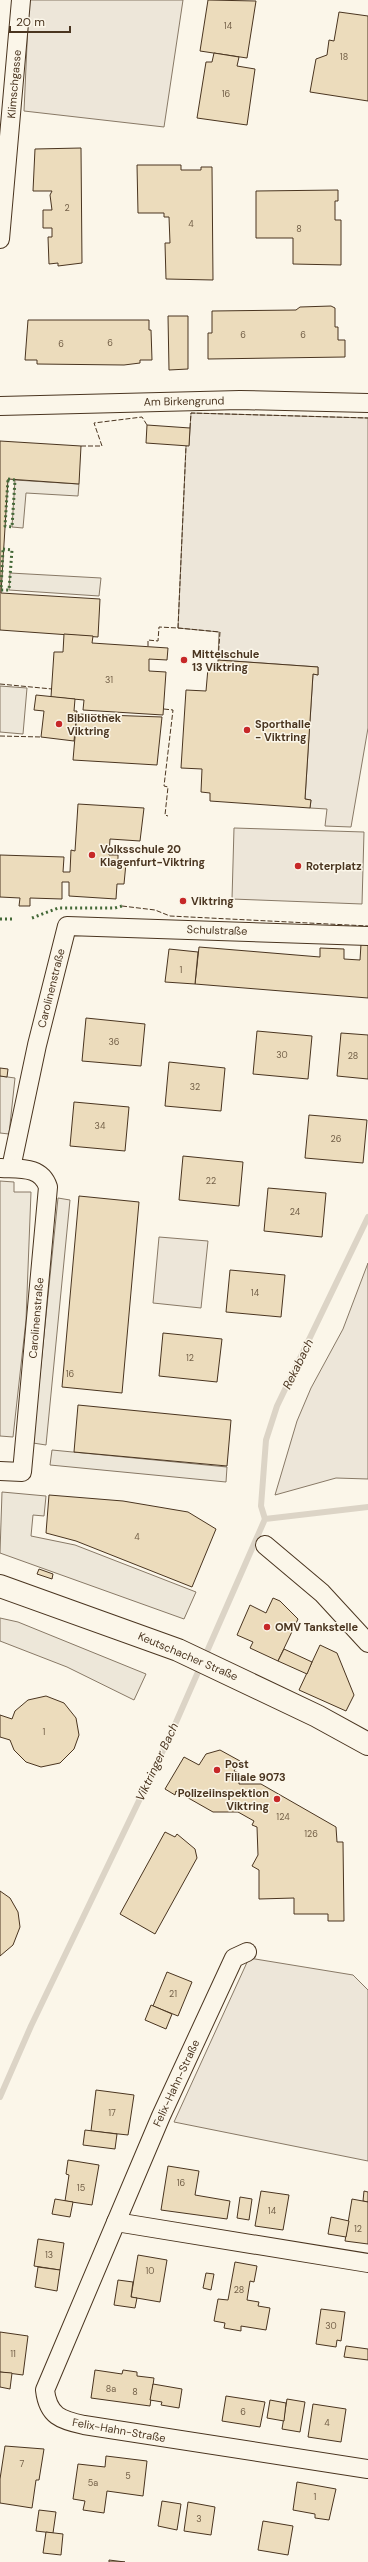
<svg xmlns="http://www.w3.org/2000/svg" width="368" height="2562" viewBox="0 0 368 2562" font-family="'DM Sans',sans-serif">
	<rect width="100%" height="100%" fill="#fbf6e9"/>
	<!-- green -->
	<g fill="#ede6d9" stroke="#887966">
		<path d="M29 0H183L164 127 24 111Z"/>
		<path d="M191 413 368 418V728L351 827 325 826 327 809 310 808 311 800 305 799 313 674 318 675V667L218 660 219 632 178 628 186 446 189 445Z"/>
		<path d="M234 828 364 832 362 904 232 899Z"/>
		<path d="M159 1237 208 1241 201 1308 153 1303Z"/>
		<path d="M368 1263V1479L336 1478 275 1495 297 1421 311 1388 343 1329Z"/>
		<path d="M249 1958 353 1975 368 1990V2161L174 2122Z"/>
	</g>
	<!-- parking -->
	<g fill="#ede7d9" stroke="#887966">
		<path d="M15 480 79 484 78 496 26 493 23 528 12 527Z"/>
		<path d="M10 573 101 578 99 596 9 590Z"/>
		<path d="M0 686 27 688 23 734 0 732Z"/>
		<path d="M0 1076 15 1078 9 1134 0 1133Z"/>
		<path d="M0 1181 14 1182V1192H31L26 1320 13 1437 0 1436Z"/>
		<path d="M58 1198 70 1200 46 1445 33 1443Z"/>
		<path d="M52 1450 227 1467 226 1482 50 1465Z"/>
		<path d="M2 1492 46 1496 44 1516 33 1515 31 1536 75 1545 196 1592 184 1619 0 1553Z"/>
		<path d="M0 1618 18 1622 146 1674 134 1700 67 1667 0 1641Z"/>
	</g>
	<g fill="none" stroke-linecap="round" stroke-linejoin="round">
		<!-- stream -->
		<g stroke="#dcd4c6" stroke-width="6">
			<path d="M265 1519 261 1506 266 1440 277 1406 368 1217"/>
			<path d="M0 2097 31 2026 170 1736 265 1519 368 1507"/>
		</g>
	</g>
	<!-- building -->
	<g fill="#ecdcbc" stroke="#4a3520">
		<path d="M208 0 256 1 247 58 200 51Z"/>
		<path d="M339 12 368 16V101L310 92 316 59 327 55 329 40 334 41Z"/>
		<path d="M214 53 239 57 237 66 255 69 247 125 197 118 206 62H212Z"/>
		<path d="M81 148 82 263 58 266V263L49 264 48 237H52V228H43V210H52L50 195 52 191H33L35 149Z"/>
		<path d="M137 165H181V170H201V167H212L213 280 166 279 165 243H170L169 217H164V213H138Z"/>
		<path d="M338 190V201H335V220H341V265L293 264V238H256V191Z"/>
		<path d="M331 306 335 308V327H338V340H345V357L208 359V333H212V311L296 310 300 307Z"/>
		<path d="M168 316H188V369L169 370Z"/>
		<path d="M28 320H149V330H151L152 360H140V363L124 365 37 364V360H25Z"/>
		<path d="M147 425 190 428 189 446 146 443Z"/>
		<path d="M0 441 81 446 79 484 8 479 1 593 100 599 98 637 0 630Z"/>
		<path d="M64 634 93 636 92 643 168 648 167 660 149 659V671L166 672 163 715 83 710 84 700 51 697 54 652H63Z"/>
		<path d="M218 660 318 667V675L313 674 305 799 311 800 310 808 210 801V793L201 792 202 769 181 768 186 690 206 691 208 668 218 669Z"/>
		<path d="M36 695 75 699 74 711H77L74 741 41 737 44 711 34 710Z"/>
		<path d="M77 714 162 717 157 765 73 760Z"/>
		<path d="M78 804 144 808 140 841 110 839 109 855H118V863H126L124 884H117L116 899 69 896V882H62V899L30 898V906H19L20 898 0 897V855L64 857 63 872H70L71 850 75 851Z"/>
		<path d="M361 944 368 945V998L195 984 199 947 320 957V948L344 949V959L360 960Z"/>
		<path d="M169 949 198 952 195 984 165 982Z"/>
		<path d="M86 1018 145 1024 141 1066 82 1061Z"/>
		<path d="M257 1031 312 1036 308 1079 253 1074Z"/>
		<path d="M341 1033 368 1035V1079L337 1076Z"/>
		<path d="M169 1062 225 1068 221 1111 165 1106Z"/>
		<path d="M0 1068 8 1069 7 1077 0 1076Z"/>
		<path d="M74 1102 129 1107 125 1151 70 1146Z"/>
		<path d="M309 1115 367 1120 363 1163 305 1158Z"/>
		<path d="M183 1156 243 1162 239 1206 179 1200Z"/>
		<path d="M268 1188 326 1193 322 1237 264 1231Z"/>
		<path d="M79 1196 139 1202 122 1393 62 1387Z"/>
		<path d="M230 1270 285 1275 281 1317 226 1312Z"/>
		<path d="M163 1333 222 1339 217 1382 159 1376Z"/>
		<path d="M78 1405 231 1420 227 1466 74 1452Z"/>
		<path d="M49 1495 123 1501 188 1512 216 1529 192 1587 76 1541 46 1533Z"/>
		<path d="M39 1569 53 1574 52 1579 37 1574Z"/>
		<path d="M273 1598 280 1601 298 1619 278 1661 250 1648 253 1642 237 1635 250 1605 266 1613Z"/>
		<path d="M320 1645 337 1653 354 1695 346 1711 299 1690Z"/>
		<path d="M284 1649 312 1662 307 1674 278 1661Z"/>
		<path d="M46 1696 64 1703 76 1718 79 1735 74 1749 60 1763 41 1767 26 1762 14 1750 10 1740 0 1737V1715L12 1719 15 1711 28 1700Z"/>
		<path d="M220 1750 240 1761 234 1771 239 1773V1784H261L336 1827 337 1842H343L344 1921H328V1914H294V1898L259 1899V1870L252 1866 258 1855 257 1827 252 1825 254 1821 238 1812H213L176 1791 175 1795 165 1789 184 1757 199 1765 206 1754Z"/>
		<path d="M165 1832 175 1837 177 1834 195 1849 197 1858 155 1934 120 1914Z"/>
		<path d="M0 1891 10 1898 18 1912 20 1927 13 1945 0 1956Z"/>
		<path d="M167 1972 192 1982 178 2016 153 2006Z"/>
		<path d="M151 2005 172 2014 166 2029 145 2020Z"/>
		<path d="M96 2090 134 2095 128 2135 91 2131Z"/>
		<path d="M85 2130 117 2134 115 2149 83 2145Z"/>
		<path d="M68 2160 99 2165 92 2205 65 2201 69 2175 66 2174Z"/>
		<path d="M168 2166 199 2171 195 2195 230 2201 227 2219 161 2210Z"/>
		<path d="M261 2191 289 2195 283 2230 255 2226Z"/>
		<path d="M364 2191 368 2192V2202L363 2201Z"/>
		<path d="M240 2197 252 2199 249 2220 237 2218Z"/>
		<path d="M55 2199 73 2202 70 2217 52 2214Z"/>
		<path d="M352 2199 368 2202V2244L345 2241Z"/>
		<path d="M331 2217 349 2221 346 2237 328 2234Z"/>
		<path d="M38 2239 64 2243 60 2270 34 2266Z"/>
		<path d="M138 2255 167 2260 160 2302 131 2297Z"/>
		<path d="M235 2262 257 2266 254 2282 250 2281 247 2300 259 2302 258 2306 270 2308 266 2330 241 2326V2331L224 2328 225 2323 214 2321 218 2299 228 2300Z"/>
		<path d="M38 2267 60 2270 57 2291 35 2287Z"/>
		<path d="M206 2273 214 2274 211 2290 203 2288Z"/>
		<path d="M118 2280 133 2282 131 2297 137 2298 135 2308 114 2305Z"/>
		<path d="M321 2309 345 2312 341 2341 337 2340 336 2347 316 2344Z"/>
		<path d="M0 2332 28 2336 23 2375 0 2372Z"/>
		<path d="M346 2346 368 2349V2360L344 2357Z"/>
		<path d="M95 2370 122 2374 123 2370 137 2372V2376L154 2378 150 2406 91 2398Z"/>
		<path d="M0 2372 12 2373 10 2389 0 2387Z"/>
		<path d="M153 2384 182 2389 179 2408 161 2405 162 2402 150 2400Z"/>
		<path d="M226 2396 265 2402 260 2427 222 2421Z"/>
		<path d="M287 2399 305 2402 300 2432 282 2429Z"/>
		<path d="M270 2400 286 2403 284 2421 267 2418Z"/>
		<path d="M313 2404 346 2409 341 2442 308 2437Z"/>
		<path d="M5 2446 44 2449 39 2480H36L32 2508 0 2503V2479Z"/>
		<path d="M106 2456 147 2461 143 2496 107 2491 104 2513 83 2510 85 2501 73 2499 78 2464 105 2467Z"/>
		<path d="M297 2482 336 2489 329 2520 315 2518V2514L293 2510Z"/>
		<path d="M162 2501 181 2504 177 2530 158 2526Z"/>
		<path d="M188 2502 215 2507 211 2535 184 2531Z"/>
		<path d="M39 2510 56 2512 53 2533 36 2531Z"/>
		<path d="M263 2521 293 2526 288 2555 258 2550Z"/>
		<path d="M46 2532 63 2534 61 2555 43 2553Z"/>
		<path d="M109 2560 125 2562H109Z"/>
	</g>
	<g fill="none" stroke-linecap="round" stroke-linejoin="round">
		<!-- minor casing -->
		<g stroke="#4a3520" stroke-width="20">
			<g id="minor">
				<path d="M0 239 21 0"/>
				<path d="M0 406 240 400 368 403"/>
				<path d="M11 1168 37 1045 67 926 368 936"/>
				<path d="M0 1471 22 1472 48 1187C41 1166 20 1169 1 1168"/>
				<path d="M265 1545 322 1593 368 1643"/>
				<path d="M247 1952 234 1958 161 2116 45 2390C48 2416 61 2420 84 2425L368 2469"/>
				<path d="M116 2222 368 2263"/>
			</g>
		</g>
		<!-- secondary casing -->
		<g stroke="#4a3520" stroke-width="24">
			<path id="secondary" d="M0 1586 178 1650 317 1716 368 1744"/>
		</g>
		<!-- minor -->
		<use href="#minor" stroke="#fbf6e9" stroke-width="18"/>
		<!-- secondary -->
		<use href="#secondary" stroke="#fbf6e9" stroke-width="22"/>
		<!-- hedge -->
		<g stroke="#436837" stroke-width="3" stroke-dasharray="2 3" stroke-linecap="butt">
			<path d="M8 479 15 480 12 527 5 526Z"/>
			<path d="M3 549 12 550 9 590H1Z"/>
			<path d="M32 918 58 908H115L122 906"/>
			<path d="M0 919H15"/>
		</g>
		<!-- fence -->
		<g stroke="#4a3520" stroke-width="1" stroke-dasharray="5 2" stroke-linecap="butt">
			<path d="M190 428 191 413 368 418"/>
			<path d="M81 446H102L94 423 142 417 147 425"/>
			<path d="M178 628 220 632 218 660"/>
			<path d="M148 646V640L158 641 159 627 178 628 186 446"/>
			<path d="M0 684 52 689"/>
			<path d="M164 709 173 710 164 786 168 787 165 815 168 816"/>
			<path d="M0 736 41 737"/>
			<path d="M122 906 155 910 170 916 368 926"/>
		</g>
	</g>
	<!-- markers -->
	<g fill="#c62828" stroke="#fbf6e9" stroke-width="1.5">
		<circle cx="184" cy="660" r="4"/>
		<circle cx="59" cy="724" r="4"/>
		<circle cx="247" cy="730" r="4"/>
		<circle cx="92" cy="855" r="4"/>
		<circle cx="298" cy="866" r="4"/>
		<circle cx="183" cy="901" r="4"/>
		<circle cx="267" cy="1627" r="4"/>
		<circle cx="217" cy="1770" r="4"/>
		<circle cx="277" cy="1799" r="4"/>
	</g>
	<g text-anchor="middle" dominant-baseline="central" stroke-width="3" stroke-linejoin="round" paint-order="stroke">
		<!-- number labels -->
		<g font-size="9" fill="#725f47">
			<text x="228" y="26">14</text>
			<text x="344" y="57">18</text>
			<text x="226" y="94">16</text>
			<text x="67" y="208">2</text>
			<text x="191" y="224">4</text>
			<text x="299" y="229">8</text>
			<text x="243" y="335">6</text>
			<text x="303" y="335">6</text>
			<text x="110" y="343">6</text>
			<text x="61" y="344">6</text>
			<text x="109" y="680">31</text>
			<text x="181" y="970">1</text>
			<text x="114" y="1042">36</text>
			<text x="282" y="1055">30</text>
			<text x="353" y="1056">28</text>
			<text x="195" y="1087">32</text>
			<text x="100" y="1126">34</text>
			<text x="336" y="1139">26</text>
			<text x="211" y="1181">22</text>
			<text x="295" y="1212">24</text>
			<text x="255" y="1293">14</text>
			<text x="190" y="1358">12</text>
			<text x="70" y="1374">16</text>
			<text x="137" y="1537">4</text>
			<text x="44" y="1732">1</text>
			<text x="283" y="1817">124</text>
			<text x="311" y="1834">126</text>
			<text x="173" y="1994">21</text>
			<text x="112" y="2113">17</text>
			<text x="181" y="2183">16</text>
			<text x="81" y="2188">15</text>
			<text x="272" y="2211">14</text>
			<text x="358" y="2229">12</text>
			<text x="49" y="2255">13</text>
			<text x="150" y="2271">10</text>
			<text x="239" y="2290">28</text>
			<text x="331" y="2326">30</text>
			<text x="13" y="2354">11</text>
			<text x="111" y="2389">8a</text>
			<text x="135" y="2392">8</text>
			<text x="243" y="2412">6</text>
			<text x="327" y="2423">4</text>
			<text x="22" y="2464">7</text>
			<text x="128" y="2476">5</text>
			<text x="93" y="2483">5a</text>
			<text x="315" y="2497">1</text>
			<text x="199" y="2519">3</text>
		</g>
		<!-- street labels -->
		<g font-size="11" fill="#4a3520" stroke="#fbf6e9">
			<text transform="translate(14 84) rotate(-85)">Klimschgasse</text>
			<text transform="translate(184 401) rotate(-1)">Am Birkengrund</text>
			<text transform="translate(217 930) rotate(2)">Schulstraße</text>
			<text transform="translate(51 988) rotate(-76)">Carolinenstraße</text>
			<text transform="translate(36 1318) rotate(-85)">Carolinenstraße</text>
			<text transform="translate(188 1656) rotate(23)">Keutschacher Straße</text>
			<text transform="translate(176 2083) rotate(-65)">Felix-Hahn-Straße</text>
			<text transform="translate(119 2430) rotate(10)">Felix-Hahn-Straße</text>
		</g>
		<!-- poi labels -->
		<g font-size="11" font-weight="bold" fill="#4a3520" stroke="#fbf6e9" text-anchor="start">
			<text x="192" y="654">Mittelschule<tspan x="192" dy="13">13 Viktring</tspan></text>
			<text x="67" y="718">Bibliothek<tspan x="67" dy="13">Viktring</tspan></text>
			<text x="255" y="724">Sporthalle<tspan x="255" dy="13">- Viktring</tspan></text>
			<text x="100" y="849">Volksschule 20<tspan x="100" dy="13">Klagenfurt-Viktring</tspan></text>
			<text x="306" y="866">Roterplatz</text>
			<text x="191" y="901">Viktring</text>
			<text x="275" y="1627">OMV Tankstelle</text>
			<text x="225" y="1764">Post<tspan x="225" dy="13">Filiale 9073</tspan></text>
			<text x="269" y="1793" text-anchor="end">Polizeiinspektion<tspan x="269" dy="13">Viktring</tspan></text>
		</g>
		<!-- water labels -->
		<g font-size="12" font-style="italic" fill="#4a3520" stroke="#fbf6e9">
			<text transform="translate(298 1364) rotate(-64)">Rekabach</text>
			<text transform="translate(157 1762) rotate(-65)">Viktringer Bach</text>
		</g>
	</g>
	<!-- scale -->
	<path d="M10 26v6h60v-6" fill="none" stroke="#4a3520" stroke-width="2"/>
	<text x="16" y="26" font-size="12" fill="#4a3520" stroke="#fbf6e9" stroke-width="3" paint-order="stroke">20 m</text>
</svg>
